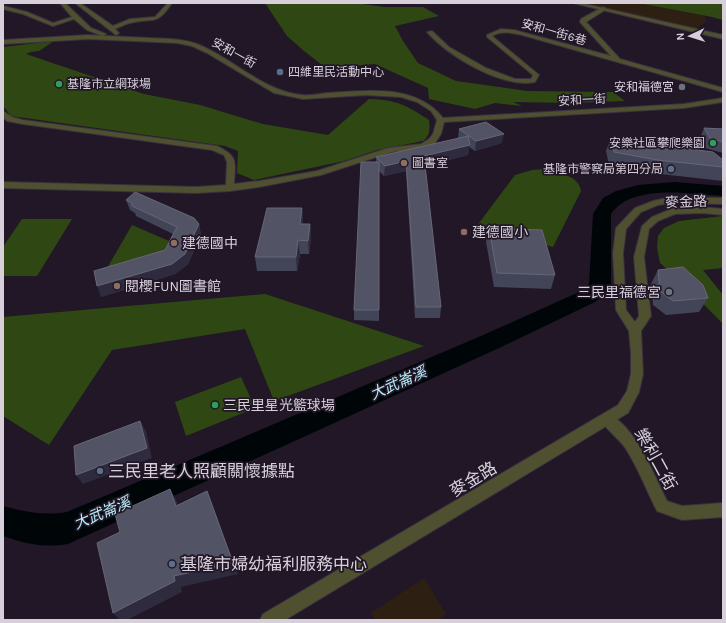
<svg xmlns="http://www.w3.org/2000/svg" width="726" height="623" viewBox="0 0 726 623" font-family="Karla,'Noto Sans TC',sans-serif">
	<rect width="100%" height="100%" fill="#211727"/>
	<!-- commercial -->
	<g fill="#2d2013">
		<path d="M581 3H638L705 16 706 21 696 29Z"/>
		<path d="M424 578 446 614 437 620H375L371 613Z"/>
	</g>
	<!-- green -->
	<g fill="#2f4813">
		<path d="M265 3H355L385 7H423L439 16 395 26 403 41 418 63 456 81 527 91 613 92 625 101 572 103 513 102 522 106 495 103 475 109 429 99 428 88 375 64 326 68 304 51 287 36Z"/>
		<path d="M638 3H723V20L712 17Z"/>
		<path d="M54 41 39 51 31 52 26 54 144 94 200 105 263 124 328 135 369 99C397 100 406 105 429 120 430 129 430 136 423 141L377 150 344 161 254 180 237 173 238 151 225 146 11 116 3 106V47Z"/>
		<path d="M544 169C558 173 579 175 581 191L553 247 490 230 488 227 486 231 476 227 515 175 532 170Z"/>
		<path d="M723 216V268L703 270 723 295V328L722 323 685 285 660 263 657 248 658 236 664 228 679 221Z"/>
		<path d="M22 219H72L37 276H3V247Z"/>
		<path d="M132 225 169 241 162 255 106 270Z"/>
		<path d="M265 294 424 346 274 401 245 329 112 350 49 445 3 416V317Z"/>
		<path d="M241 377 255 408 186 436 175 402Z"/>
	</g>
	<g fill="none" stroke-linecap="round" stroke-linejoin="round">
		<!-- river -->
		<path fill="#000608" fill-rule="evenodd" d="M675 182 723 186V196C691 194 632 183 611 214V287L608 292 595 302 499 348 68 544C44 548 26 544 3 536V506C25 512 44 516 67 512L481 336 579 292 589 284 593 214 603 198 616 191 638 185Z"/>
		<!-- minor casing -->
		<g stroke="#3a3140" stroke-width="2">
			<g id="minor">
				<path d="M60 3H65L91 28 106 34 103 36 87 30 74 19 53 26 23 14 3 9V6L27 12 53 23 72 17Z"/>
				<path d="M75 3H80L113 26 130 19 155 17 168 3H172C156 27 153 17 130 23 125 24 120 27 115 29L119 33 116 35Z"/>
				<path d="M603 7 605 8V10L586 22 620 59 723 88V92L522 35C512 33 502 30 492 36L539 75 535 82C503 89 448 56 427 32L432 31 449 47 486 68 515 79H531L533 75 487 37V35L501 29 514 30 611 56 580 22 581 19Z"/>
				<path d="M88 35C108 36 128 37 149 38 165 39 181 38 197 44 233 58 262 91 302 95 310 96 319 94 327 93 366 91 415 83 443 118L684 104 723 98V102L684 108 444 122 441 134 435 143 426 148 392 152 321 175 259 187 230 191 196 193 3 188V182L196 187 226 185 227 162 224 155 212 150 23 124 7 121 3 117V111L12 117 23 120 217 146C239 157 235 161 234 184L259 181 317 171 388 148 421 144 429 139 433 134 437 120 431 111 417 102 401 97 366 95 303 99 274 93 207 53 192 46 177 43 88 39 3 44V40Z"/>
				<path d="M608 414C634 424 655 477 667 501L682 506 723 503V517L682 520 657 511C647 491 638 468 626 449 619 438 607 431 601 420L603 416Z"/>
			</g>
		</g>
		<!-- tertiary casing -->
		<g stroke="#3a3140" stroke-width="2">
			<g id="tertiary">
				<path d="M573 3H581L723 35V39Z"/>
				<path d="M671 197 723 198V204L671 203 658 205 641 212 626 229 623 253 626 310 635 322 639 316 634 257 642 226 652 217 674 208 702 207 723 209V215L702 213 675 214 658 221 649 229 644 257 651 316 641 331 643 374 639 392 628 413 285 620H260L263 614 618 405 627 391 631 374V353L629 331 616 310 613 253 616 228 635 208 653 201Z"/>
			</g>
		</g>
		<!-- minor -->
		<use href="#minor" fill="#4f502f" fill-rule="evenodd"/>
		<!-- tertiary -->
		<use href="#tertiary" fill="#4f502f" fill-rule="evenodd"/>
	</g>
	<!-- wall -->
	<g fill="#424457">
		<path d="M704 128 723 129V153L705 148 700 138Z"/>
		<path d="M459 129 502 143 475 151 469 147 468 155 425 166 441 307 440 318H415L406 171 384 176 379 171V321L354 320V310L376 162V157L458 139Z"/>
		<path d="M611 138 723 160V181L651 173 609 165 606 151Z"/>
		<path d="M126 200 199 224 201 235 188 264 175 274 101 297 165 250 173 234 136 216 135 213 130 210Z"/>
		<path d="M302 208 303 222V224H310L311 238 309 254H300L297 271H257L255 257Z"/>
		<path d="M489 228 555 275 551 289 494 287 486 242Z"/>
		<path d="M658 270 708 298 699 312 666 315 653 305 651 284Z"/>
	</g>
	<!-- shaded-wall -->
	<g fill="#2e2b3e">
		<path d="M504 134 502 143 475 151 476 141Z"/>
		<path d="M470 145 468 155 423 166 424 156Z"/>
		<path d="M406 161V171L384 176 385 166Z"/>
		<path d="M302 208 303 222 301 238 300 224Z"/>
		<path d="M199 224 201 235 188 264 175 274 101 297 97 286 172 264Z"/>
		<path d="M310 224 311 238 309 254 308 241Z"/>
		<path d="M298 240 300 254 297 271 296 257Z"/>
		<path d="M140 421 146 431 152 458 83 484 76 475Z"/>
		<path d="M170 489 177 502 182 518 176 506Z"/>
		<path d="M207 491 212 504 238 574 181 587 182 592 127 620H120L113 613 174 576Z"/>
	</g>
	<!-- building -->
	<g fill="#525365" stroke="#676678">
		<path d="M486 122 504 134 476 141 459 129Z"/>
		<path d="M704 128 723 129V142L710 138Z"/>
		<path d="M468 136 470 145 424 156 441 307H416L406 161 385 166 376 157Z"/>
		<path d="M611 138 713 152 723 160V167L657 160 614 152Z"/>
		<path d="M361 162H379V310H354Z"/>
		<path d="M135 192 194 218 199 224 185 254 172 264 97 286 94 271 165 250 177 227 132 206V203L126 200Z"/>
		<path d="M267 208H302L300 224H310L308 241 298 240 296 257H255Z"/>
		<path d="M489 228 542 230 555 275 497 273Z"/>
		<path d="M683 267 703 285 708 298 673 301 660 291 658 270Z"/>
		<path d="M140 421 147 448 76 475 74 446Z"/>
		<path d="M170 489 176 506 207 491 233 563 174 576 175 581 113 613 97 543 120 532 115 514Z"/>
	</g>
	<!-- markers -->
	<g fill="#5c6f8a" stroke="#211727" stroke-width="1.5">
		<circle cx="280" cy="72" r="4"/>
		<circle cx="671" cy="169" r="4"/>
		<circle cx="100" cy="471" r="4"/>
		<circle cx="172" cy="564" r="4"/>
	</g>
	<g fill="#2e9e5b" stroke="#211727" stroke-width="1.5">
		<circle cx="59" cy="84" r="4"/>
		<circle cx="713" cy="143" r="4"/>
		<circle cx="215" cy="405" r="4"/>
	</g>
	<g fill="#6b7280" stroke="#211727" stroke-width="1.5">
		<circle cx="682" cy="87" r="4"/>
		<circle cx="669" cy="292" r="4"/>
	</g>
	<g fill="#8d6e63" stroke="#211727" stroke-width="1.5">
		<circle cx="404" cy="163" r="4"/>
		<circle cx="464" cy="232" r="4"/>
		<circle cx="174" cy="243" r="4"/>
		<circle cx="117" cy="286" r="4"/>
	</g>
	<g text-anchor="middle" dominant-baseline="central" stroke-width="3.5" stroke-linejoin="round" paint-order="stroke">
		<!-- far-street labels -->
		<g font-size="12" fill="#d7d0db" stroke="#211727">
			<text transform="translate(554 32) rotate(16)">安和一街6巷</text>
			<text transform="translate(234 53) rotate(29)">安和一街</text>
			<text transform="translate(582 100) rotate(-3)">安和一街</text>
		</g>
		<!-- far-poi labels -->
		<g font-size="12" fill="#d7d0db" stroke="#211727" text-anchor="start">
			<text x="288" y="72">四維里民活動中心</text>
			<text x="67" y="84">基隆市立網球場</text>
			<text x="674" y="87" text-anchor="end">安和福德宮</text>
			<text x="705" y="143" text-anchor="end">安樂社區攀爬樂園</text>
			<text x="412" y="163">圖書室</text>
			<text x="663" y="169" text-anchor="end">基隆市警察局第四分局</text>
		</g>
		<!-- street labels -->
		<g font-size="14" fill="#d7d0db" stroke="#211727">
			<text transform="translate(686 202) rotate(-2)">麥金路</text>
		</g>
		<!-- poi labels -->
		<g font-size="14" fill="#d7d0db" stroke="#211727" text-anchor="start">
			<text x="472" y="232">建德國小</text>
			<text x="182" y="243">建德國中</text>
			<text x="125" y="286">閱櫻FUN圖書館</text>
			<text x="661" y="292" text-anchor="end">三民里福德宮</text>
			<text x="223" y="405">三民里星光籃球場</text>
		</g>
		<!-- water labels -->
		<g font-size="15" font-style="italic" fill="#b8edf8" stroke="#211727">
			<text transform="translate(398 383) rotate(-24)">大武崙溪</text>
			<text transform="translate(102 513) rotate(-23)">大武崙溪</text>
		</g>
		<!-- near-street labels -->
		<g font-size="17" fill="#d7d0db" stroke="#211727">
			<text transform="translate(656 459) rotate(61)">樂利二街</text>
			<text transform="translate(473 479) rotate(-31)">麥金路</text>
		</g>
		<!-- near-poi labels -->
		<g font-size="17" fill="#d7d0db" stroke="#211727" text-anchor="start">
			<text x="108" y="471">三民里老人照顧關懷據點</text>
			<text x="180" y="564">基隆市婦幼福利服務中心</text>
		</g>
	</g>
	<!-- border -->
	<rect width="726" height="623" fill="none" stroke="#d7d0db" stroke-width="8"/>
	<!-- north arrow -->
	<g transform="translate(690 36) rotate(266)" stroke="#211727" stroke-width="3" paint-order="stroke">
	<path d="M0-3L7 15L0 10L-7 15Z" fill="#d7d0db"/>
	<text y="-6" font-size="11" font-weight="bold" text-anchor="middle" fill="#d7d0db">N</text>
	</g>
</svg>
